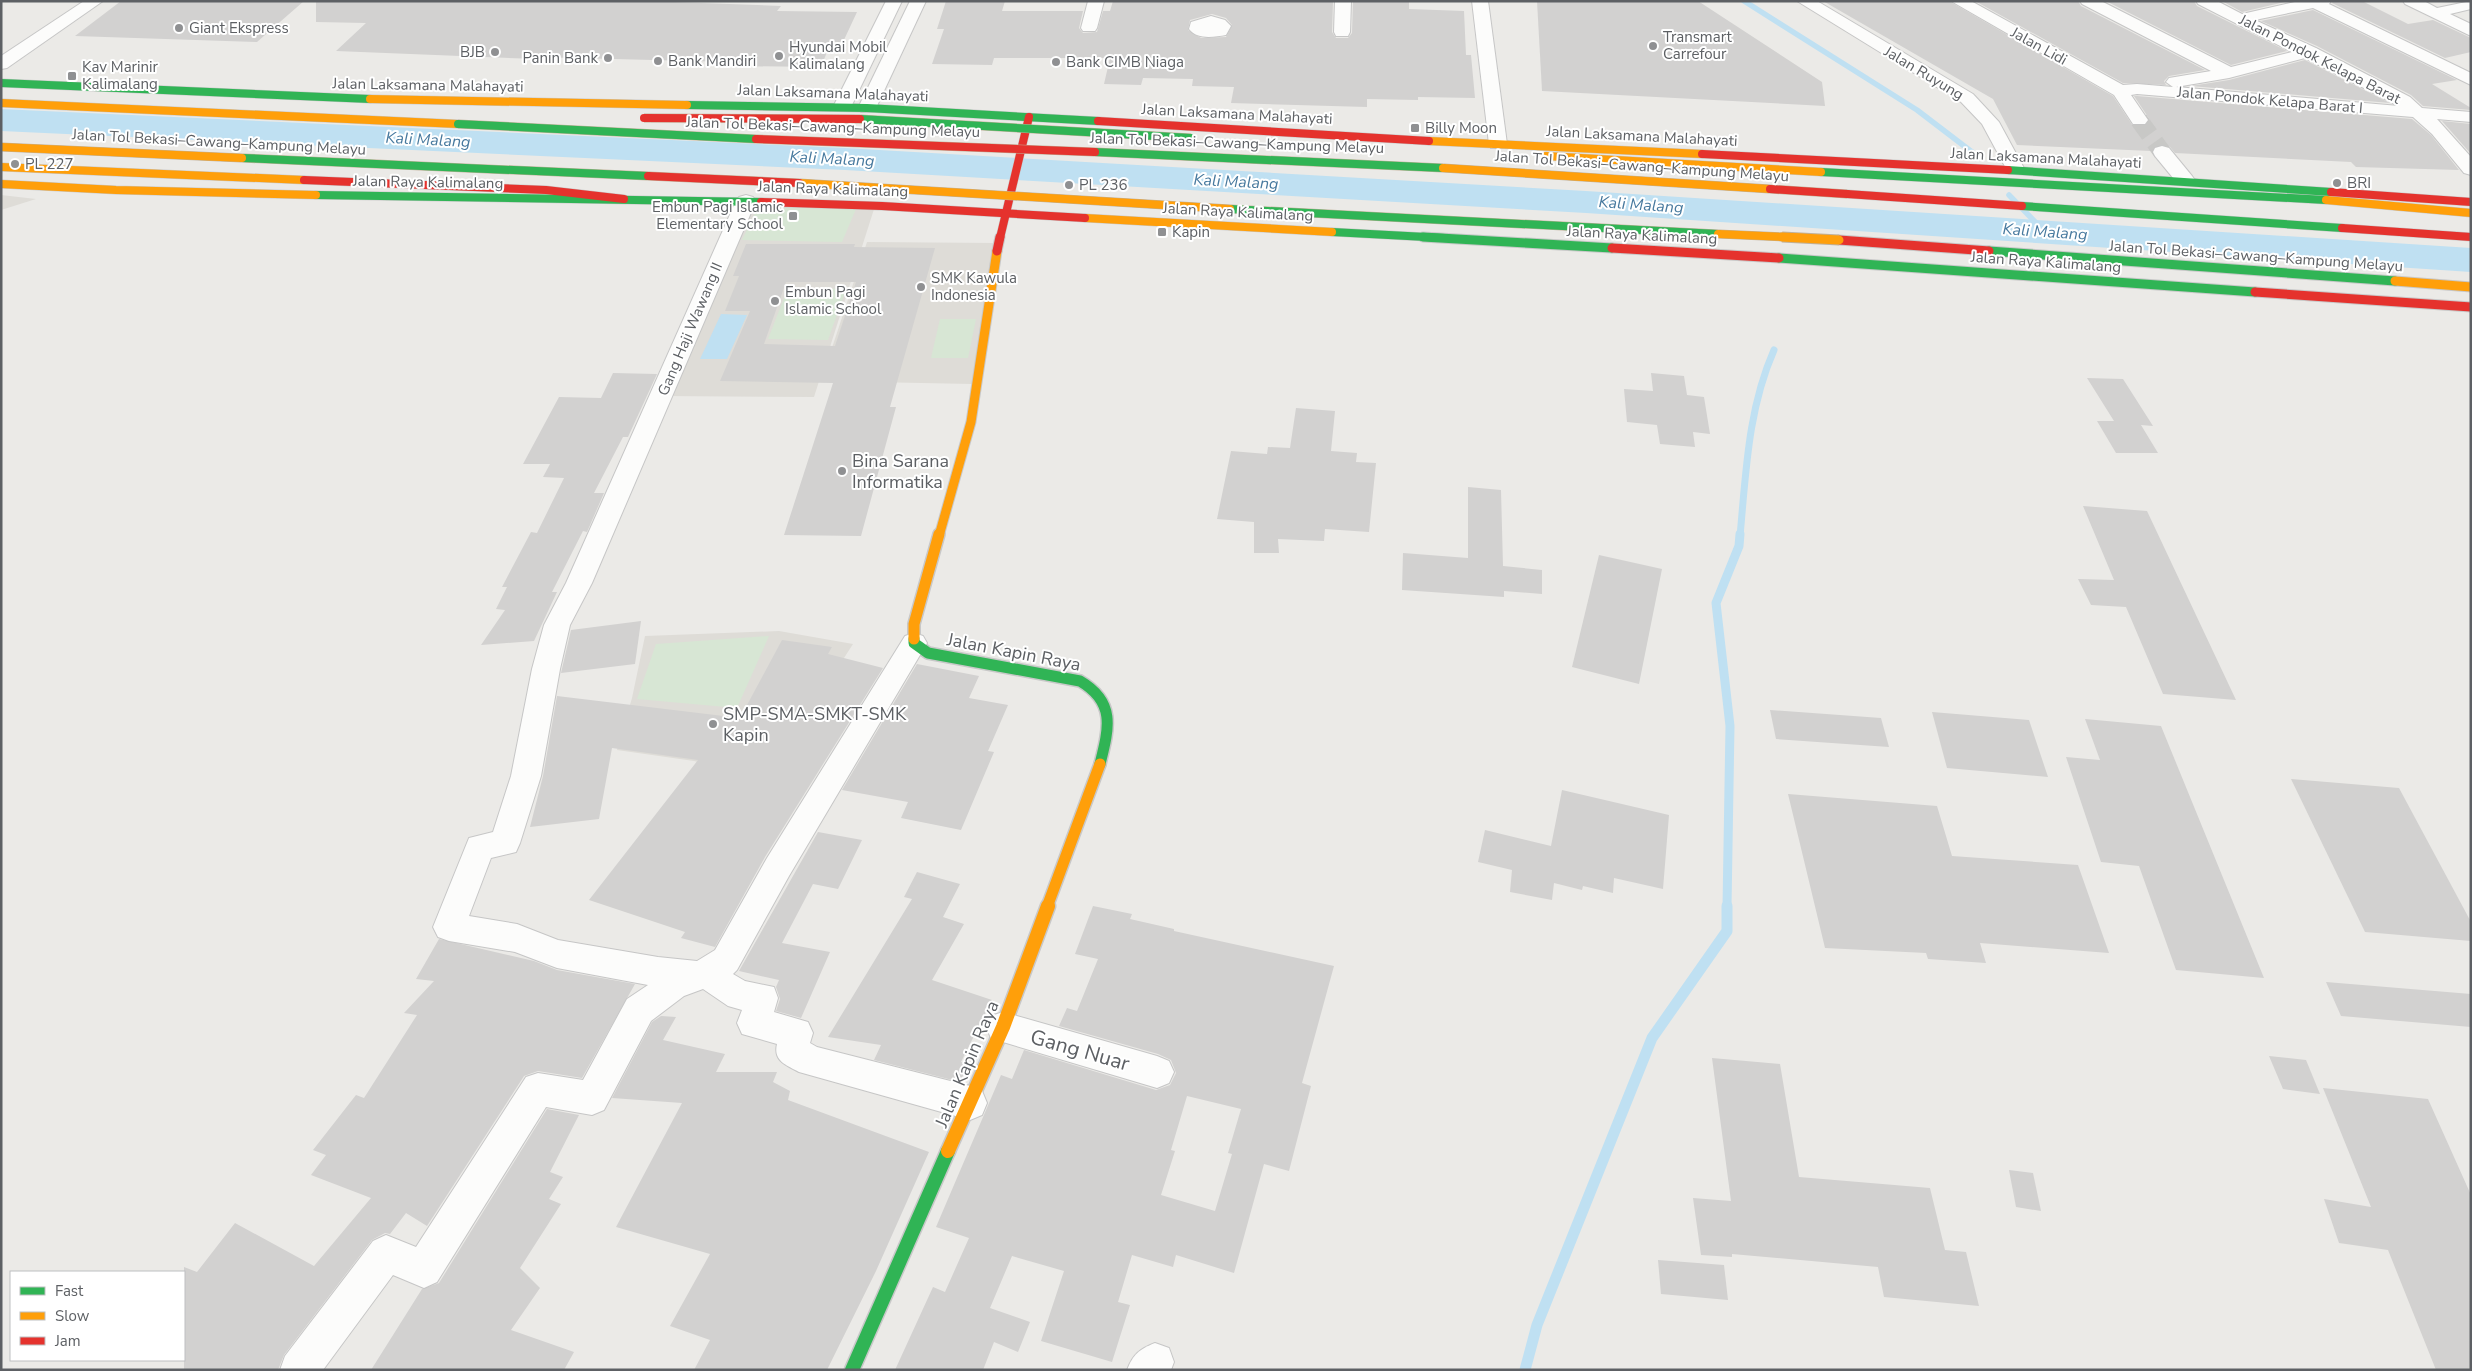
<svg xmlns="http://www.w3.org/2000/svg" width="2472" height="1371" viewBox="0 0 2472 1371" font-family="'Nunito Sans',sans-serif">
	<rect width="100%" height="100%" fill="#ebeae7"/>
	<!-- education -->
	<g fill="#dedcd7">
		<path d="M1 195 36 199 1 210Z"/>
		<path d="M753 202 875 206 814 397 661 396Z"/>
		<path d="M867 242 997 243 972 384 821 381Z"/>
		<path d="M779 631 853 644 766 779 694 761 617 750 632 698 645 636Z"/>
	</g>
	<!-- green -->
	<g fill="#d7e6d4">
		<path d="M758 207 856 209 842 242 742 240Z"/>
		<path d="M788 288 846 289 828 340 768 339Z"/>
		<path d="M940 319H976L968 358H931Z"/>
		<path d="M769 636 737 708 637 699 656 644Z"/>
	</g>
	<!-- water -->
	<path fill="#bfe0f2" d="M721 314 747 315 727 359H700Z"/>
	<g fill="none" stroke-linecap="round" stroke-linejoin="round">
		<!-- stream-far3 -->
		<g stroke="#bfe0f2" stroke-width="5.5">
			<path d="M1744 1 1917 110 1972 152"/>
			<path d="M2009 195 2045 232"/>
		</g>
		<!-- stream-far2 -->
		<path stroke="#bfe0f2" stroke-width="7" d="M1740 536C1746 472 1748 409 1774 350"/>
		<!-- stream-far1 -->
		<path stroke="#bfe0f2" stroke-width="9" d="M1727 907 1730 726 1716 603 1739 546 1740 534"/>
		<!-- stream -->
		<path stroke="#bfe0f2" stroke-width="11" d="M1525 1370 1537 1325 1652 1038 1727 931V906"/>
		<!-- river -->
		<path fill="#bfe0f2" fill-rule="evenodd" d="M1 109 845 148 1586 191 2471 248V272L1586 213 845 170 1 131Z"/>
	</g>
	<!-- building -->
	<g fill="#d2d1d0" fill-rule="evenodd">
		<path d="M121 1H304L257 42 75 36Z"/>
		<path d="M316 1H646L781 6 777 11 857 12 843 42H831L821 67 728 66 730 62 537 57 536 59 336 51 366 23 316 22Z"/>
		<path d="M946 1H1005L1002 11H1083L1079 28 1083 33 1097 32 1103 11H1110L1113 1H1333L1332 32 1336 38H1348L1352 33 1353 1H1409V9L1464 11 1466 55H1471L1475 98 1418 97V100L1367 99V107L1231 103 1234 87 1192 86 1193 79 1143 78 1141 85 1104 84 1110 58H994L992 65 932 64 944 29H937ZM1212 14 1226 18 1232 25 1226 37 1201 38 1188 30 1190 20Z"/>
		<path d="M1537 1H1698L1822 82 1825 106 1542 91Z"/>
		<path d="M1823 1H1949L2113 96 2133 126H2145L2150 120 2134 96H2137L2412 119 2431 135 2459 170 2356 167 2351 162 2175 153 2170 147 2163 144 2154 146 2151 151 2017 145 1993 99Z"/>
		<path d="M1975 1H2078L2081 6 2205 70 2169 76 2164 81 2166 85 2123 83Z"/>
		<path d="M2106 1H2194L2197 6 2287 51 2231 65Z"/>
		<path d="M2222 1H2289L2242 12Z"/>
		<path d="M2333 1H2362L2408 24 2433 20 2471 38V52L2445 58 2332 3Z"/>
		<path d="M2313 10 2457 80 2432 84 2471 108V110L2423 106 2411 95 2317 46 2261 21Z"/>
		<path d="M2305 60 2390 103 2191 86 2229 80Z"/>
		<path d="M2442 121 2471 124V154Z"/>
		<path d="M746 244H855L854 247 935 248 890 407H896L861 536 784 535 833 383 720 381 750 311H725L739 276H733ZM786 282H856L835 346 764 344Z"/>
		<path d="M613 373 657 374 628 437H623L594 493H604L587 532 583 531 552 592H557L534 641 481 645 505 610 496 609 507 587H502L531 532 537 533 564 478 543 477 550 464H523L559 397 601 398Z"/>
		<path d="M1651 373 1684 376 1687 395 1704 397 1710 434 1693 432 1695 447 1660 444 1657 425 1627 422 1624 389 1653 391Z"/>
		<path d="M2087 378 2123 379 2153 426 2141 425 2158 453H2116L2097 421H2114Z"/>
		<path d="M1296 408 1335 411 1331 451 1357 453 1356 462 1376 463 1369 532 1325 529 1324 541 1278 539 1279 553H1254V522L1217 519 1231 451 1267 454 1268 447 1290 448Z"/>
		<path d="M1468 487 1501 490 1503 566 1542 570V594L1504 591V597L1402 590 1403 553 1468 558Z"/>
		<path d="M2083 506 2147 511 2236 700 2163 694 2126 607 2091 605 2078 579 2114 580Z"/>
		<path d="M1599 555 1662 569 1639 684 1572 667Z"/>
		<path d="M641 621 635 664 561 673 571 630Z"/>
		<path d="M782 640 832 647 828 654 883 668 765 857 715 947 681 938 685 932 589 900 698 760 612 748 599 819 530 827 543 776 557 696 740 718Z"/>
		<path d="M917 664 979 676 969 698 1008 705 988 751 994 752 961 830 901 818 908 802 842 790Z"/>
		<path d="M1770 710 1881 718 1889 747 1776 739Z"/>
		<path d="M1932 712 2029 720 2048 777 1947 768Z"/>
		<path d="M2085 719 2161 726 2264 978 2176 970 2139 866 2101 862 2066 757 2100 760Z"/>
		<path d="M2291 779 2399 788 2471 922V941L2365 932Z"/>
		<path d="M1562 790 1669 815 1663 889 1614 878 1613 893 1583 886 1582 890 1554 883 1552 900 1510 892 1512 870 1478 862 1485 830 1551 846Z"/>
		<path d="M1788 794 1937 806 1952 856 2078 865 2109 953 1980 943 1986 963 1928 959 1926 953 1825 948Z"/>
		<path d="M818 832 862 840 838 889 813 884 782 943 830 952 801 1018 776 1011 780 999 776 987 779 980 739 971Z"/>
		<path d="M917 872 960 884 943 917 964 924 932 980 992 1000 961 1062 968 1064 960 1082 874 1060 881 1045 828 1037 912 899 904 897Z"/>
		<path d="M1093 906 1132 914 1130 919 1174 929V931L1334 966 1302 1083 1311 1086 1289 1171 1264 1164 1234 1273 1176 1255 1173 1267 1132 1255 1118 1302 1130 1305 1112 1362 1041 1341 1064 1271 1012 1256 990 1308 1030 1322 1018 1352 994 1342 983 1370H895L933 1287 945 1292 969 1238 936 1227 1001 1075 1012 1079 1024 1050 1156 1090 1170 1085 1176 1073 1171 1060 1158 1054 1059 1026 1067 1008 1077 1011 1098 959 1075 954ZM1187 1096 1241 1109 1228 1153 1232 1154 1215 1211 1161 1195 1175 1151 1171 1150Z"/>
		<path d="M439 939 534 961 557 970 635 984 582 1078 538 1071 524 1076 427 1226 406 1213 390 1234 385 1233 372 1240 284 1355 278 1370H184V1267L197 1272 235 1223 314 1266 371 1198 311 1175 326 1155 313 1150 356 1095 364 1098 417 1015 404 1013 434 981 416 979Z"/>
		<path d="M2326 982 2471 994V1027L2341 1016Z"/>
		<path d="M661 1016 676 1017 663 1040 725 1054 716 1072H777L773 1082 790 1091 788 1100 929 1152 876 1271 827 1370H694L710 1340 670 1326 710 1254 616 1227 682 1103 612 1098 652 1022Z"/>
		<path d="M2269 1056 2306 1060 2320 1094 2283 1089Z"/>
		<path d="M1712 1058 1780 1064 1799 1177 1930 1188 1945 1250 1966 1252 1979 1306 1884 1297 1878 1267 1732 1254V1257L1701 1255 1693 1198 1731 1201Z"/>
		<path d="M2323 1088 2428 1099 2471 1195V1370H2436L2388 1250 2339 1243 2324 1199 2371 1207Z"/>
		<path d="M547 1109 579 1115 550 1172 563 1177 549 1199 561 1204 520 1268 540 1288 511 1330 574 1352 564 1370H371L422 1289 439 1283Z"/>
		<path d="M2009 1170 2033 1173 2041 1211 2016 1207Z"/>
		<path d="M1658 1260 1724 1265 1728 1300 1661 1294Z"/>
	</g>
	<g fill="none" stroke-linecap="round" stroke-linejoin="round">
		<!-- street-tunnel -->
		<path stroke="#c8c8c6" stroke-width="18" stroke-dasharray="18 9" stroke-linecap="butt" d="M2139 120 2162 152"/>
		<!-- street casing -->
		<g stroke="#c6c6c6" stroke-width="2">
			<g id="street">
				<path d="M84 1H103L7 68 1 69V56Z"/>
				<path d="M886 1H902L851 107 848 111H836L833 107Z"/>
				<path d="M910 1H926L876 108 873 112H861L858 108Z"/>
				<path d="M1088 1H1104L1097 28 1095 31H1083L1081 28Z"/>
				<path d="M1335 1H1351L1350 32 1348 36H1336L1334 32Z"/>
				<path d="M1472 1H1488L1507 144 1505 148H1491L1489 144Z"/>
				<path d="M1797 1H1817L1973 94 1999 122 2025 170 2023 174H2009L1982 124 1961 102Z"/>
				<path d="M1951 1H1971L2123 85 2137 84 2173 87 2166 82 2169 78 2211 71 2082 4 2080 1H2101L2231 67 2292 52 2198 4 2196 1H2217L2242 14 2299 1H2331L2329 4 2471 73V85L2313 8 2255 20 2316 48 2410 97 2422 108 2471 112V122L2437 119 2471 157V175L2464 173 2432 134 2413 117 2137 94 2131 95 2148 120 2145 124H2133L2114 95ZM2305 58 2399 106 2176 87 2229 78Z"/>
				<path d="M2403 1H2424L2437 8 2471 1V9L2450 14 2471 24V36L2405 4Z"/>
				<path d="M1211 16 1225 20 1231 26 1226 35C1214 37 1197 40 1189 29L1191 22Z"/>
				<path d="M2162 146 2169 148 2192 176 2195 180 2192 184H2178L2155 156 2153 152 2155 148Z"/>
				<path d="M746 195 753 197 756 201 592 583 570 625 560 669 541 776 520 843 516 852 491 858 469 916 517 924 558 940 658 957 697 961 715 950 767 858 905 636 914 633 923 636 927 643 923 650 789 876 737 970 733 974 745 981 774 987 778 998 774 1012 808 1022 813 1033 810 1043 817 1047 970 1086 982 1091 987 1103 982 1115 970 1120 799 1072C786 1065 773 1061 777 1044L742 1034 737 1023 742 1010 728 1006 703 989 684 996 651 1021 604 1110 592 1115 546 1107 437 1282 424 1288 393 1275 323 1370H280L285 1356 373 1241 386 1235 416 1247 526 1077 538 1073 583 1080 627 999 648 985 557 968 515 952 449 941 438 937 433 927 469 838 493 832 511 776 532 669 544 625 566 583 736 201 739 197Z"/>
				<path d="M1003 1012 1157 1056 1169 1061 1174 1072 1169 1083 1157 1088 1003 1042 991 1038 986 1027 991 1016Z"/>
				<path d="M1155 1343 1169 1348 1174 1362 1171 1370H1127C1133 1354 1140 1349 1155 1343Z"/>
			</g>
		</g>
		<!-- fast-far3 casing -->
		<g stroke="#c8c8c8" stroke-width="9">
			<g id="fast-far3">
				<path d="M1 83 370 99"/>
				<path d="M687 105 867 108 1098 121"/>
				<path d="M2008 170 2331 192"/>
				<path d="M1821 172 2326 200"/>
				<path d="M316 195 761 202"/>
				<path d="M2022 206 2342 228"/>
				<path d="M1332 232 1445 238"/>
			</g>
		</g>
		<!-- fast-far2 casing -->
		<g stroke="#c8c8c8" stroke-width="11">
			<g id="fast-far2">
				<path d="M1423 237 1612 248"/>
				<path d="M1989 251 2395 281"/>
				<path d="M1779 258 2255 292"/>
			</g>
		</g>
		<!-- fast-far1 casing -->
		<g stroke="#c8c8c8" stroke-width="14">
			<path id="fast-far1" d="M914 639V643L928 653 1080 681C1116 702 1109 728 1100 764"/>
		</g>
		<!-- fast casing -->
		<g stroke="#c8c8c8" stroke-width="17">
			<path id="fast" d="M852 1370 948 1151"/>
		</g>
		<!-- slow-far3 casing -->
		<g stroke="#c8c8c8" stroke-width="9">
			<g id="slow-far3">
				<path d="M370 99 687 105"/>
				<path d="M1 103 458 124"/>
				<path d="M1429 141 1702 154"/>
				<path d="M1546 156 1821 172"/>
				<path d="M1 167 304 180"/>
				<path d="M1 184 116 190 316 195"/>
				<path d="M2326 200 2471 213"/>
				<path d="M1085 218 1332 232"/>
			</g>
		</g>
		<!-- slow-far2 casing -->
		<g stroke="#c8c8c8" stroke-width="11">
			<g id="slow-far2">
				<path d="M2395 281 2471 287"/>
				<path d="M939 536 971 422 997 251"/>
			</g>
		</g>
		<!-- slow-far1 casing -->
		<g stroke="#c8c8c8" stroke-width="14">
			<g id="slow-far1">
				<path d="M914 639V624L939 534"/>
				<path d="M1047 907 1100 764"/>
			</g>
		</g>
		<!-- slow casing -->
		<g stroke="#c8c8c8" stroke-width="17">
			<path id="slow" d="M948 1151 1003 1027 1048 906"/>
		</g>
		<!-- jam-far1 casing -->
		<g stroke="#c8c8c8" stroke-width="9">
			<g id="jam-far1">
				<path d="M1098 121 1429 141"/>
				<path d="M1702 154 2008 170"/>
				<path d="M304 180 546 190 624 199"/>
				<path d="M2331 192 2471 202"/>
				<path d="M1847 194 2022 206"/>
				<path d="M761 202 882 206 1085 218"/>
				<path d="M2342 228 2471 237"/>
				<path d="M1000 238 1029 117"/>
			</g>
		</g>
		<!-- jam casing -->
		<g stroke="#c8c8c8" stroke-width="11">
			<g id="jam">
				<path d="M1839 240 1989 251"/>
				<path d="M1612 248 1779 258"/>
				<path d="M997 251 1000 237"/>
				<path d="M2255 292 2471 307"/>
			</g>
		</g>
		<!-- street -->
		<use href="#street" fill="#fcfcfb" fill-rule="evenodd"/>
		<!-- fast-far3 -->
		<use href="#fast-far3" stroke="#30b455" stroke-width="8"/>
		<!-- fast-far2 -->
		<use href="#fast-far2" stroke="#30b455" stroke-width="9"/>
		<!-- fast-far1 -->
		<use href="#fast-far1" stroke="#30b455" stroke-width="11"/>
		<!-- fast -->
		<use href="#fast" stroke="#30b455" stroke-width="14"/>
		<!-- slow-far3 -->
		<use href="#slow-far3" stroke="#ff9f0a" stroke-width="8"/>
		<!-- slow-far2 -->
		<use href="#slow-far2" stroke="#ff9f0a" stroke-width="9"/>
		<!-- slow-far1 -->
		<use href="#slow-far1" stroke="#ff9f0a" stroke-width="11"/>
		<!-- slow -->
		<use href="#slow" stroke="#ff9f0a" stroke-width="14"/>
		<!-- jam-far1 -->
		<use href="#jam-far1" stroke="#e5322d" stroke-width="8"/>
		<!-- jam -->
		<use href="#jam" stroke="#e5322d" stroke-width="9"/>
		<!-- fast-bridge casing -->
		<g stroke="#c0b098" stroke-width="9" stroke-linecap="butt">
			<g id="fast-bridge">
				<path d="M860 119 1191 138"/>
				<path d="M458 124 756 139"/>
				<path d="M1095 152 1443 168"/>
				<path d="M242 158 648 176"/>
				<path d="M1230 209 1718 234"/>
			</g>
		</g>
		<!-- slow-bridge-far1 casing -->
		<g stroke="#c0b098" stroke-width="9" stroke-linecap="butt">
			<g id="slow-bridge-far1">
				<path d="M1 147 242 158"/>
				<path d="M1443 168 1770 189"/>
				<path d="M799 183 1230 209"/>
				<path d="M1718 234 1807 238"/>
			</g>
		</g>
		<!-- slow-bridge casing -->
		<g stroke="#c0b098" stroke-width="11" stroke-linecap="butt">
			<path id="slow-bridge" d="M1782 237 1839 240"/>
		</g>
		<!-- jam-bridge casing -->
		<g stroke="#c0b098" stroke-width="9" stroke-linecap="butt">
			<g id="jam-bridge">
				<path d="M644 118 860 119"/>
				<path d="M756 139 1095 152"/>
				<path d="M648 176 799 183"/>
				<path d="M1770 189 1847 194"/>
			</g>
		</g>
		<!-- fast-bridge -->
		<use href="#fast-bridge" stroke="#30b455" stroke-width="8"/>
		<!-- slow-bridge-far1 -->
		<use href="#slow-bridge-far1" stroke="#ff9f0a" stroke-width="8"/>
		<!-- slow-bridge -->
		<use href="#slow-bridge" stroke="#ff9f0a" stroke-width="9"/>
		<!-- jam-bridge -->
		<use href="#jam-bridge" stroke="#e5322d" stroke-width="8"/>
	</g>
	<!-- markers -->
	<g fill="#8f9092" stroke="#fff" stroke-width="2">
		<circle cx="179" cy="28" r="5"/>
		<circle cx="1653" cy="46" r="5"/>
		<circle cx="495" cy="52" r="5"/>
		<circle cx="779" cy="56" r="5"/>
		<circle cx="608" cy="58" r="5"/>
		<circle cx="658" cy="61" r="5"/>
		<circle cx="1056" cy="62" r="5"/>
		<rect x="67" y="71" width="10" height="10" rx="2.5"/>
		<rect x="1410" y="123" width="10" height="10" rx="2.5"/>
		<circle cx="15" cy="164" r="5"/>
		<circle cx="2337" cy="183" r="5"/>
		<circle cx="1069" cy="185" r="5"/>
		<rect x="788" y="211" width="10" height="10" rx="2.5"/>
		<rect x="1157" y="227" width="10" height="10" rx="2.5"/>
		<circle cx="921" cy="287" r="5"/>
		<circle cx="775" cy="301" r="5"/>
		<circle cx="842" cy="471" r="5"/>
		<circle cx="713" cy="724" r="5"/>
	</g>
	<g text-anchor="middle" dominant-baseline="central" stroke-width="4" stroke-linejoin="round" paint-order="stroke">
		<!-- far-poi labels -->
		<g font-size="15" fill="#5d6064" stroke="#fff" text-anchor="start">
			<text x="189" y="28">Giant Ekspress</text>
			<text x="1663" y="37">Transmart<tspan x="1663" dy="17">Carrefour</tspan></text>
			<text x="789" y="47">Hyundai Mobil<tspan x="789" dy="17">Kalimalang</tspan></text>
			<text x="485" y="52" text-anchor="end">BJB</text>
			<text x="598" y="58" text-anchor="end">Panin Bank</text>
			<text x="668" y="61">Bank Mandiri</text>
			<text x="1066" y="62">Bank CIMB Niaga</text>
			<text x="82" y="67">Kav Marinir<tspan x="82" dy="17">Kalimalang</tspan></text>
			<text x="1425" y="128">Billy Moon</text>
			<text x="25" y="164">PL 227</text>
			<text x="2347" y="183">BRI</text>
			<text x="1079" y="185">PL 236</text>
			<text x="783" y="207" text-anchor="end">Embun Pagi Islamic<tspan x="783" dy="17">Elementary School</tspan></text>
			<text x="1172" y="232">Kapin</text>
			<text x="931" y="278">SMK Kawula<tspan x="931" dy="17">Indonesia</tspan></text>
			<text x="785" y="292">Embun Pagi<tspan x="785" dy="17">Islamic School</tspan></text>
		</g>
		<!-- far-street labels -->
		<g font-size="15" fill="#5d6064" stroke="#fff">
			<text transform="translate(2039 46) rotate(29)">Jalan Lidi</text>
			<text transform="translate(2320 59) rotate(27)">Jalan Pondok Kelapa Barat</text>
			<text transform="translate(1924 73) rotate(31)">Jalan Ruyung</text>
			<text transform="translate(428 85) rotate(1)">Jalan Laksamana Malahayati</text>
			<text transform="translate(833 93) rotate(2)">Jalan Laksamana Malahayati</text>
			<text transform="translate(2270 100) rotate(5)">Jalan Pondok Kelapa Barat I</text>
			<text transform="translate(1237 114) rotate(3)">Jalan Laksamana Malahayati</text>
			<text transform="translate(833 127) rotate(2)">Jalan Tol Bekasi–Cawang–Kampung Melayu</text>
			<text transform="translate(1642 136) rotate(3)">Jalan Laksamana Malahayati</text>
			<text transform="translate(219 142) rotate(3)">Jalan Tol Bekasi–Cawang–Kampung Melayu</text>
			<text transform="translate(1237 143) rotate(2)">Jalan Tol Bekasi–Cawang–Kampung Melayu</text>
			<text transform="translate(2046 158) rotate(3)">Jalan Laksamana Malahayati</text>
			<text transform="translate(1642 166) rotate(4)">Jalan Tol Bekasi–Cawang–Kampung Melayu</text>
			<text transform="translate(428 182) rotate(1)">Jalan Raya Kalimalang</text>
			<text transform="translate(833 189) rotate(2)">Jalan Raya Kalimalang</text>
			<text transform="translate(1238 212) rotate(3)">Jalan Raya Kalimalang</text>
			<text transform="translate(1642 235) rotate(3)">Jalan Raya Kalimalang</text>
			<text transform="translate(2256 256) rotate(4)">Jalan Tol Bekasi–Cawang–Kampung Melayu</text>
			<text transform="translate(2046 262) rotate(4)">Jalan Raya Kalimalang</text>
			<text transform="translate(690 329) rotate(-67)">Gang Haji Wawang II</text>
		</g>
		<!-- far-water labels -->
		<g font-size="16" font-style="italic" fill="#47799e" stroke="#fff">
			<text transform="translate(428 140) rotate(3)">Kali Malang</text>
			<text transform="translate(832 159) rotate(3)">Kali Malang</text>
			<text transform="translate(1236 182) rotate(3)">Kali Malang</text>
			<text transform="translate(1641 205) rotate(4)">Kali Malang</text>
			<text transform="translate(2045 232) rotate(4)">Kali Malang</text>
		</g>
		<!-- poi labels -->
		<g font-size="18" fill="#5d6064" stroke="#fff" text-anchor="start">
			<text x="852" y="461">Bina Sarana<tspan x="852" dy="21">Informatika</tspan></text>
			<text x="723" y="714">SMP-SMA-SMKT-SMK<tspan x="723" dy="21">Kapin</tspan></text>
		</g>
		<!-- street labels -->
		<g font-size="18" fill="#5d6064" stroke="#fff">
			<text transform="translate(1014 652) rotate(11)">Jalan Kapin Raya</text>
			<text transform="translate(967 1064) rotate(-67)">Jalan Kapin Raya</text>
		</g>
		<!-- near-street labels -->
		<g font-size="21" fill="#5d6064" stroke="#fff">
			<text transform="translate(1080 1050) rotate(16)">Gang Nuar</text>
		</g>
	</g>
	<!-- border -->
	<rect width="2472" height="1371" fill="none" stroke="#5d6064" stroke-width="5"/>
	<!-- legend -->
	<rect x="10" y="1271" width="175" height="90" fill="#ffffff" stroke="#bebfc1"/>
	<rect x="20" y="1287" width="25" height="8" fill="#30b455" stroke="#bebfc1"/>
	<text x="55" y="1296" font-size="15" fill="#5d6064">Fast</text>
	<rect x="20" y="1312" width="25" height="8" fill="#ff9f0a" stroke="#bebfc1"/>
	<text x="55" y="1321" font-size="15" fill="#5d6064">Slow</text>
	<rect x="20" y="1337" width="25" height="8" fill="#e5322d" stroke="#bebfc1"/>
	<text x="55" y="1346" font-size="15" fill="#5d6064">Jam</text>
</svg>
